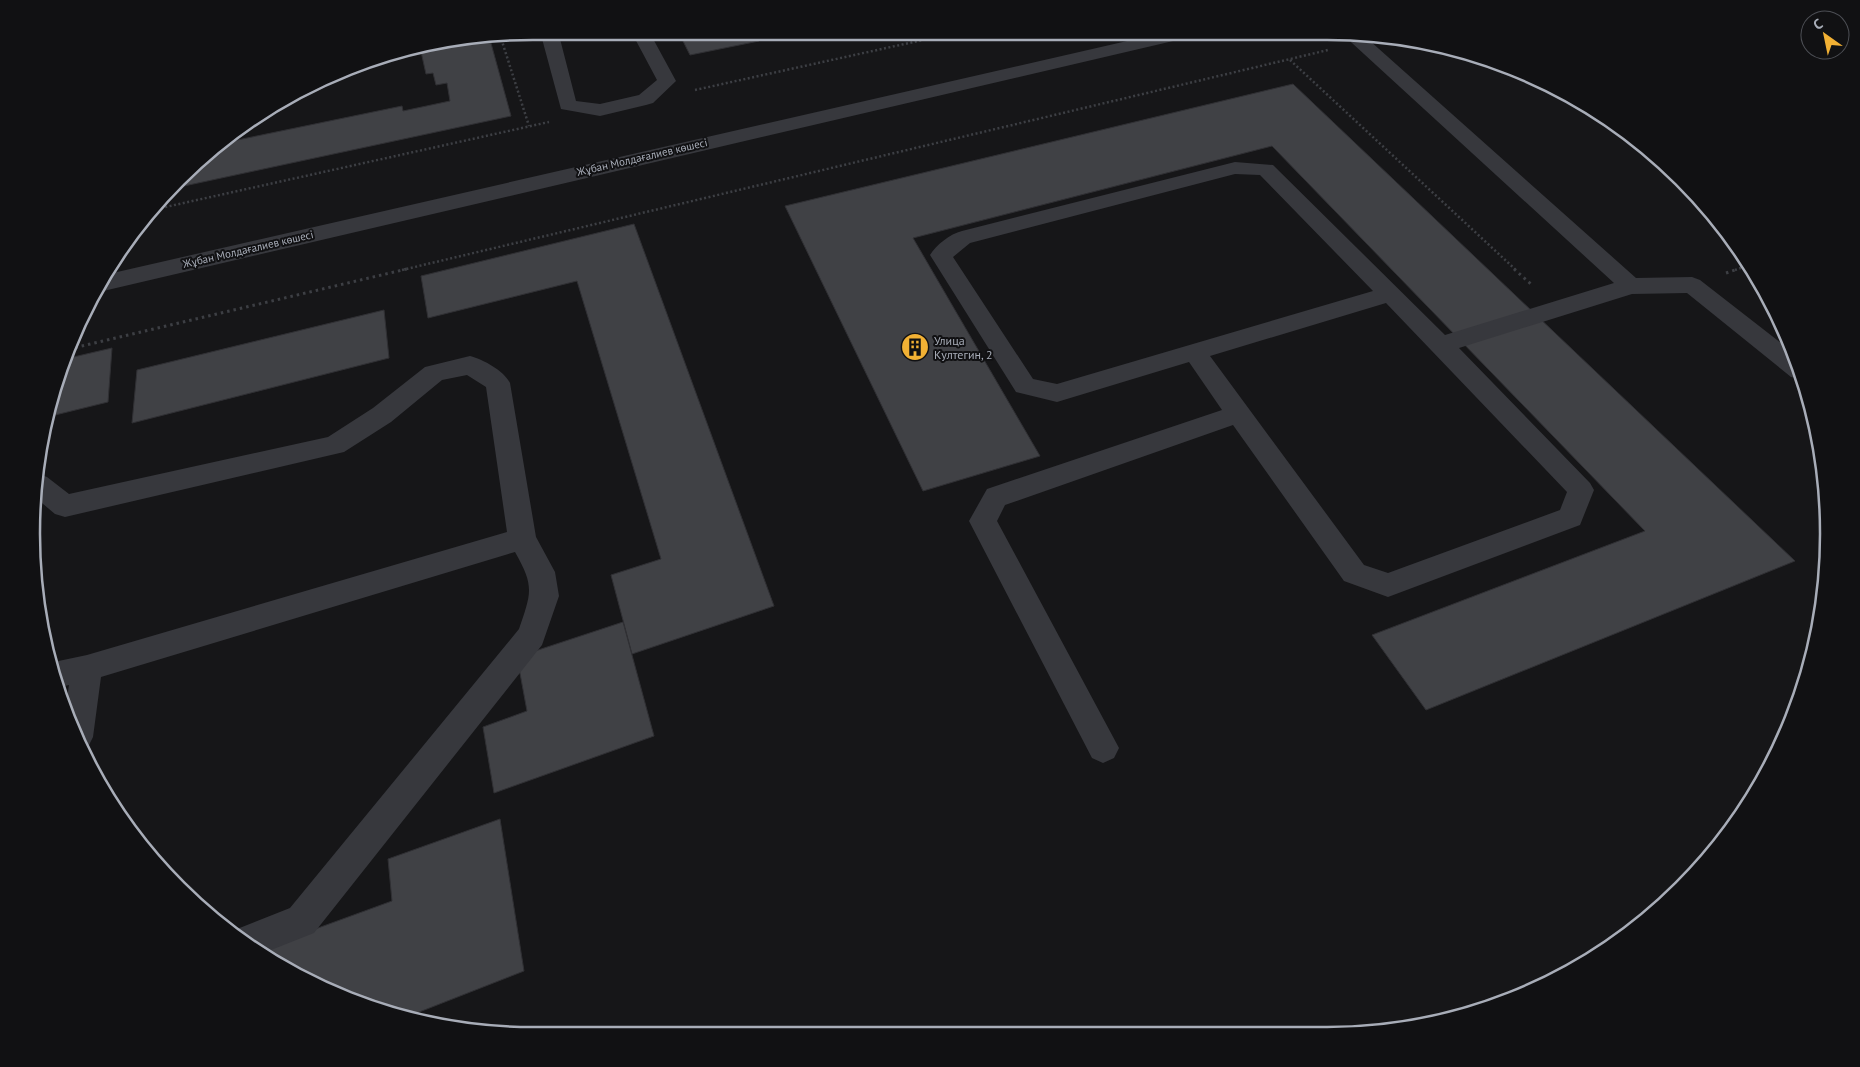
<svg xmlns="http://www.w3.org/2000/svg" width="1860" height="1067" viewBox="0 0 1860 1067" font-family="'PT Sans',sans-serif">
	<rect width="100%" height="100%" fill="#161618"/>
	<!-- building -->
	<g fill="#404145" stroke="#303034">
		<path d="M680 35H756L759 41 690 55Z"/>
		<path d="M468 36H489L511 116 170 189 178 179 218 144 402 106 403 111 450 101 447 83 436 85 433 73 426 74 420 47Z"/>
		<path d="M1293 84 1795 561 1426 710 1372 635 1645 531 1272 146 913 238 1040 456 923 491 785 206Z"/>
		<path d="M634 224 774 606 632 654 611 575 661 559 577 281 428 318 421 276Z"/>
		<path d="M384 310 389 358 132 423 137 370Z"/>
		<path d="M112 348 108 402 47 417 48 403 65 359Z"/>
		<path d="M623 622 654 736 494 793 483 727 527 711 517 657Z"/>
		<path d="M500 819 524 971 409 1016 372 1009 255 951 392 901 388 859Z"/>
	</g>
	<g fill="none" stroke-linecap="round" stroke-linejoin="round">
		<!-- path-far1 -->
		<g stroke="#3d3f44" stroke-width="2.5" stroke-dasharray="2 2.5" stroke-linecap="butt">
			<path d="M500 35 529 126"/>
			<path d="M1290 60 1516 270"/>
			<path d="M695 90 950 34"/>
			<path d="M152 210 549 122"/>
			<path d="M402 270 1328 50"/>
			<path d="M1735 270 1746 266 1751 270"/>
		</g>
		<!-- path -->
		<g stroke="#3d3f44" stroke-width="3" stroke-dasharray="2.5 4" stroke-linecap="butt">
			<path d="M1514 269 1532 285"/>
			<path d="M1750 269 1753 271"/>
			<path d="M1726 273 1738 269"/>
			<path d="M69 349 407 269"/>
		</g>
		<!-- minor -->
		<g fill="#37383d" fill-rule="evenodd">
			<path d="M1340 32H1360L1636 278 1692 277 1700 280 1794 353 1802 379 1791 377 1687 293 1632 294 1459 348 1590 483 1594 490 1580 525 1388 597 1344 581 1233 425 1005 505 997 521 1119 748 1114 758 1103 763 1092 758 969 521 987 489 1222 410 1189 362 1057 402 1016 392 930 255C936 245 950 234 962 231L1235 162 1273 165 1445 335 1614 283ZM1235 174 1260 175 1373 291 1057 384 1033 379 953 257 970 243ZM1386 303 1567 492 1560 510 1388 573 1364 565 1210 356Z"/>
			<path d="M1162 33H1195L1192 37 1186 38 99 292 95 291 104 275Z"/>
			<path d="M541 35H559L576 101 600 104 639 95 657 80 633 35H651L676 81 653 103 646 105 600 116 561 109Z"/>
			<path d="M470 356C484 360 503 370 510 383L536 537 555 572 559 596 542 645 314 933 261 954 231 933 232 931 290 908 519 629C531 593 535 587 515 552L101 677 93 737 88 747 83 749 65 711 69 685 56 688 49 663 87 655 507 532 486 387 467 375 442 380 391 422 344 452 65 517 55 514 36 498 39 474 47 477 69 494 328 437 373 408 425 367Z"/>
		</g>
	</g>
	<!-- icons -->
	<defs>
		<g id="building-disc" transform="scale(1.4375)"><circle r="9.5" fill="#f2b134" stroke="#111113"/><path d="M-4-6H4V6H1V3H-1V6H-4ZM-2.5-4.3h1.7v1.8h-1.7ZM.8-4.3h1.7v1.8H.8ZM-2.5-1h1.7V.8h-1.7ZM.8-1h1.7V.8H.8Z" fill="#111"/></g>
	</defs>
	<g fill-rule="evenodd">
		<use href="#building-disc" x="915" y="347"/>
	</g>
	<g text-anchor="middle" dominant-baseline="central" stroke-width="4" stroke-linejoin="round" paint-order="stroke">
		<!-- far-street labels -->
		<g font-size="11" fill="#a8adb8" stroke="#111113">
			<text transform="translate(642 157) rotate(-13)">Жұбан Молдағалиев көшесі</text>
			<text transform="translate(248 249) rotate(-13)">Жұбан Молдағалиев көшесі</text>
		</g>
		<!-- poi labels -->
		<g font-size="12" fill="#a8adb8" stroke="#111113" text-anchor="start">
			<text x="934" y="340">Улица<tspan x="934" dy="14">Култегин, 2</tspan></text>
		</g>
	</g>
	<!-- crop -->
	<path d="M0 0H1860V1067H0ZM533 40H1327A493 493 0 0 1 1820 533V534A493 493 0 0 1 1327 1027H533A493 493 0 0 1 40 534V533A493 493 0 0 1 533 40Z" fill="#111113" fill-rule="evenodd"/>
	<path fill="none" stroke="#a8adb8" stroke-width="2.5" d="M533 40H1327A493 493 0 0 1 1820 533V534A493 493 0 0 1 1327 1027H533A493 493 0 0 1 40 534V533A493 493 0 0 1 533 40Z"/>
	<!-- north arrow -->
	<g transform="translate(1825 35) rotate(327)"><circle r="24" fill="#111113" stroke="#4d4f55"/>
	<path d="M0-4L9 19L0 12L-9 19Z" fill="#f2b134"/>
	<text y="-8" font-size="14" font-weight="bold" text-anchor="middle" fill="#a8adb8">С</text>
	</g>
</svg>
